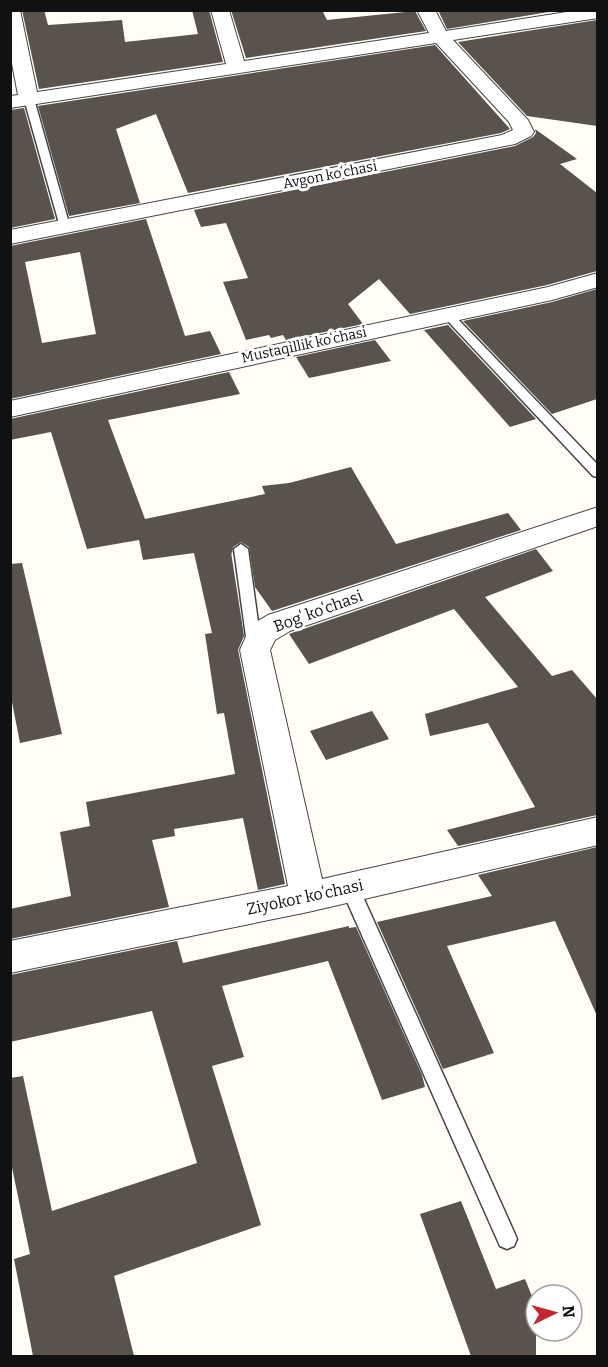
<svg xmlns="http://www.w3.org/2000/svg" width="608" height="1367" viewBox="0 0 608 1367" font-family="Bitter,serif">
	<rect width="100%" height="100%" fill="#fffdf5"/>
	<!-- building -->
	<g fill="#5a524d" fill-rule="evenodd">
		<path d="M22 10H44L48 25 122 20 125 42 198 34 192 10H209L223 62 39 89Z"/>
		<path d="M231 10H322L327 20 415 11 426 31 246 58Z"/>
		<path d="M438 10H561L447 29Z"/>
		<path d="M597 20V126L527 116 458 42Z"/>
		<path d="M435 45 510 129 501 133 188 193 156 114 116 129 140 203 69 216 38 106Z"/>
		<path d="M24 108 55 219 10 228V110Z"/>
		<path d="M535 129 577 159 560 164 597 193V271L547 285 410 314 379 279 348 304 363 324 286 340 283 335 271 338 269 335 246 340 223 282 248 278 226 223 201 227 194 210 515 146 533 137 536 133Z"/>
		<path d="M146 219 185 336 210 331 221 354 10 399V246ZM80 252 96 334 42 343 25 262Z"/>
		<path d="M597 289V399L552 414 463 321 552 302Z"/>
		<path d="M448 325 536 419 510 427 424 330Z"/>
		<path d="M375 340 391 361 309 378 296 357Z"/>
		<path d="M229 372 240 394 108 420 145 519 265 494 262 486 289 483 351 467 396 544 508 513 521 530 272 611 255 587 249 547 241 542 233 547 232 554 231 552 244 636 238 650 285 884 258 890 243 818 174 829 175 836 152 840 169 907 10 939V909L71 896 60 832 90 826 86 802 235 774 224 713 217 714 205 634 212 633 194 553 143 560 139 540 87 549 51 432 10 440V419Z"/>
		<path d="M536 549 553 571 485 597 552 676 572 670 597 699V815L458 846 447 830 535 807 488 723 430 736 425 714 518 687 454 609 309 664 289 634Z"/>
		<path d="M22 563 62 734 20 743 10 692V564Z"/>
		<path d="M372 711 389 739 326 760 310 731Z"/>
		<path d="M597 847V1016L555 921 447 946 494 1053 443 1069 377 922 492 896 478 875Z"/>
		<path d="M349 926V928L356 927 422 1075 425 1087 382 1100 328 961 222 986 244 1057 212 1066 261 1225 114 1276 134 1356H33L14 1259 30 1254 10 1158V1078L23 1076 52 1211 197 1163 152 1011 10 1042V975L177 941 183 963Z"/>
		<path d="M461 1201 496 1289 525 1279 536 1306V1356H471L420 1214Z"/>
	</g>
	<g fill="none" stroke-linecap="round" stroke-linejoin="round">
		<!-- service casing -->
		<g stroke="#444" stroke-width="3">
			<g id="service">
				<path d="M29 96 34 99 70 227 69 229 60 227 24 99Z"/>
				<path d="M448 312 452 313 598 465V477L593 476 444 317V313Z"/>
				<path d="M241 544 248 549 261 644 254 649 247 644 234 549Z"/>
				<path d="M350 881 356 883 359 888 514 1232 517 1239 514 1246 507 1249 500 1246 341 888 344 883Z"/>
			</g>
		</g>
		<!-- minor casing -->
		<g stroke="#444" stroke-width="2">
			<g id="minor">
				<path d="M10 10H20L37 92 226 64 211 10H229L244 61 429 33 417 10H435L446 31 579 10H598V18L453 40 528 120 534 132 531 136 515 144 10 244V230L502 135 513 130 509 122 436 43 10 108V96L18 95 10 53Z"/>
				<path d="M598 273V287L552 300 10 417V401L548 287Z"/>
				<path d="M598 507V526L290 631 275 640 270 650 322 879 598 817V845L308 912 10 973V941L288 886 240 650 251 625 268 615Z"/>
			</g>
		</g>
		<!-- service -->
		<use href="#service" fill="#fff" fill-rule="evenodd"/>
		<!-- minor -->
		<use href="#minor" fill="#fff" fill-rule="evenodd"/>
	</g>
	<g text-anchor="middle" dominant-baseline="central" stroke-width="6" stroke-linejoin="round" paint-order="stroke">
		<!-- far-street labels -->
		<g font-size="14" fill="#111" stroke="#fff">
			<text transform="translate(330 175) rotate(-11)">Avgon koʻchasi</text>
			<text transform="translate(304 345) rotate(-12)">Mustaqillik koʻchasi</text>
		</g>
		<!-- street labels -->
		<g font-size="16" fill="#111" stroke="#fff">
			<text transform="translate(318 611) rotate(-20)">Bogʻ koʻchasi</text>
			<text transform="translate(305 897) rotate(-12)">Ziyokor koʻchasi</text>
		</g>
	</g>
	<!-- border -->
	<rect width="608" height="1367" fill="none" stroke="#111111" stroke-width="24"/>
	<!-- north arrow -->
	<g transform="translate(554 1313) rotate(85)"><circle r="28" fill="#ffffff" stroke="#a0a0a0" stroke-width="1.5"/>
	<path d="M0-4.5L10 22L0 15L-10 22Z" fill="#c4262e"/>
	<text y="-9" font-size="16" font-weight="bold" text-anchor="middle" fill="#111111">N</text>
	</g>
</svg>
